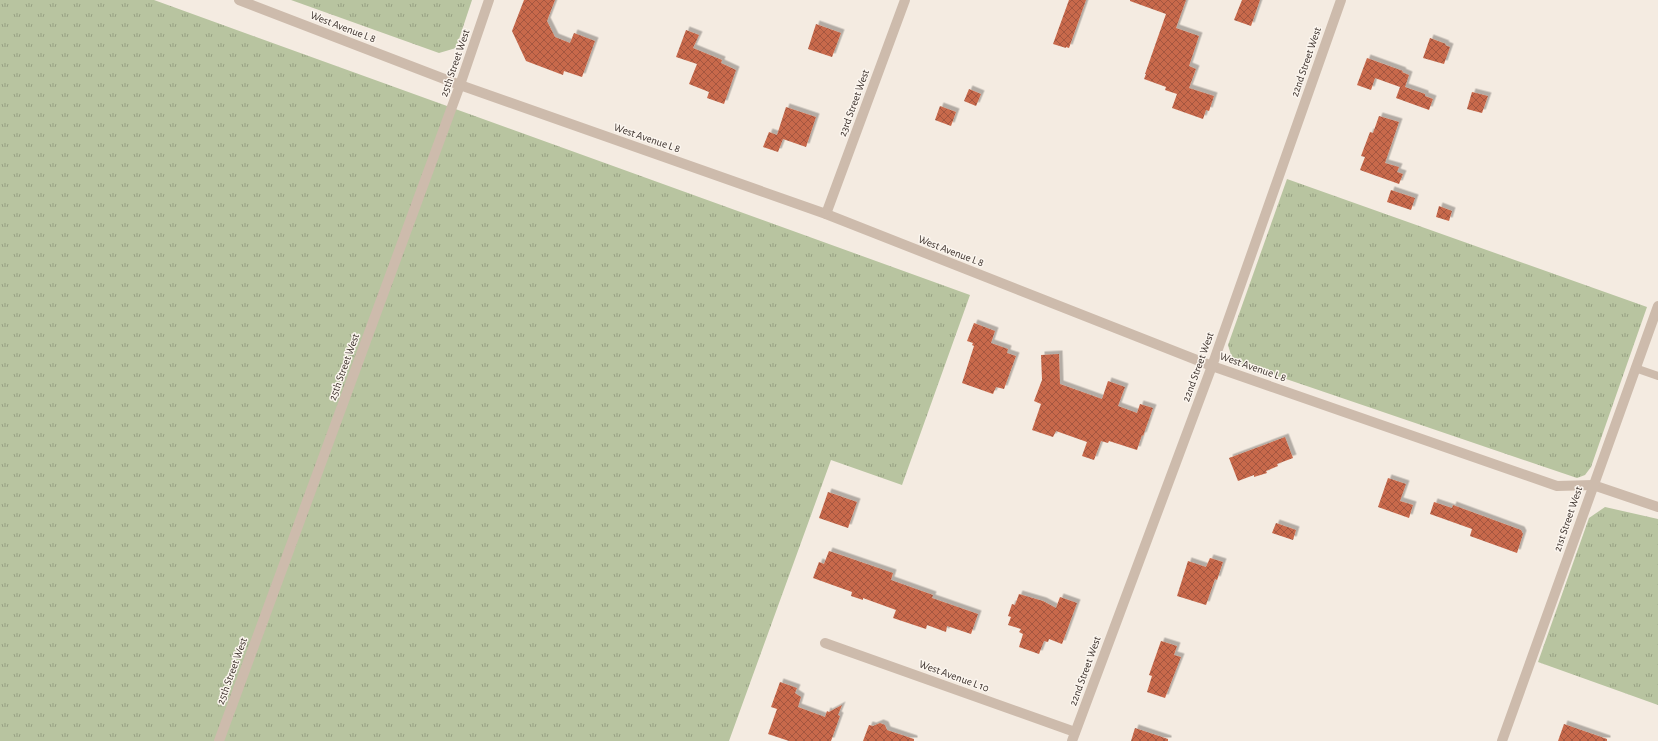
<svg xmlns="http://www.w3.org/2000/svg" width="1658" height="741" viewBox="0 0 1658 741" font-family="'Alegreya Sans',sans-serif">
	<defs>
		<pattern id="grass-tufts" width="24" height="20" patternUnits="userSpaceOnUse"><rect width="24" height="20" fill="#b8c4a0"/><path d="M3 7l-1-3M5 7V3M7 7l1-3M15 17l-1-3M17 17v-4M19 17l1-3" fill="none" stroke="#97a083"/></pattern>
		<pattern id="building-cross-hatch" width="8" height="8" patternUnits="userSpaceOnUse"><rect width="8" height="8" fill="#c8694b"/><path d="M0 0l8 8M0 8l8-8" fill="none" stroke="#a4573f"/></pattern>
		<filter id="shadow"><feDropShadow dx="3.5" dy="-3.5" stdDeviation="0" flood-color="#0004"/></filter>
	</defs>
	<rect width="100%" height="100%" fill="#f4ebe1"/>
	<!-- grass -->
	<g fill="url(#grass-tufts)">
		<path d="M0 0H154L970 295 902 485 831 460 729 741H0Z"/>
		<path d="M291 0H472L456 48 439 53Z"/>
		<path d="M1287 179 1647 307 1591 467 1585 475 1577 478 1236 362 1231 355 1228 345Z"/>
		<path d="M1605 507 1658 519V705L1538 662 1589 518Z"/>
	</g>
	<!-- building -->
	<g fill="url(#building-cross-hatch)" filter="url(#shadow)">
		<path d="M524 0H555L547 21 555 37 570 43 574 33 595 41 582 77 564 71 563 75 526 61 512 31Z"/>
		<path d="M1069 0H1086L1069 48 1066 47V48L1053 44Z"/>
		<path d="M1130 0H1186L1176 28 1199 36 1189 66 1196 69 1189 88 1214 96 1209 111 1206 110 1203 119 1172 108 1177 94 1165 90 1166 87 1144 79 1146 74H1145L1166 14 1130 1Z"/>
		<path d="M1242 0H1260L1251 26 1234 20Z"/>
		<path d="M816 24 841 33 832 57 808 49Z"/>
		<path d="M686 30 699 35 693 48 722 60 721 63 736 70 724 104 707 98 709 92 689 84 697 64 676 57Z"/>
		<path d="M1430 38 1446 44 1445 45 1450 47 1444 64 1423 58Z"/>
		<path d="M1367 58 1403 71 1402 72 1409 75 1405 87 1425 94V96L1433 99 1429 110 1396 98 1400 87 1375 78 1371 90 1357 85Z"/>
		<path d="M969 89 981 94 976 106 964 101Z"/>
		<path d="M1472 92 1488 96 1482 113 1467 109Z"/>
		<path d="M940 106 956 112 951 126 935 120Z"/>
		<path d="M786 107 816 117 806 147 783 139 778 152 763 147 769 132 777 135Z"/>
		<path d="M1379 116 1399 122 1385 163 1399 167 1397 172 1403 174 1399 184 1360 170 1365 157 1361 156 1370 132 1373 133Z"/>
		<path d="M1391 190 1415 198 1411 210 1387 202Z"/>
		<path d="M1439 206 1452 211 1449 221 1436 217Z"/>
		<path d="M974 323 995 331 991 343 1008 349 1007 353 1016 356 1004 389 996 387 993 394 962 383 974 346 972 345 973 343 967 341Z"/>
		<path d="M1059 354 1060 384 1102 399 1108 381 1125 387 1118 406 1137 413 1140 404 1153 408 1143 436 1142 435 1137 450 1109 441 1108 443 1101 441 1094 460 1082 456 1087 442 1056 431 1053 437 1032 430 1041 404 1034 401 1042 380 1041 355Z"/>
		<path d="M1285 437 1293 458 1277 464 1278 466 1266 471 1267 473 1254 477V475L1238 481 1229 458Z"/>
		<path d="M1388 478 1406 484 1400 501 1413 505 1409 518 1378 507Z"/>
		<path d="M828 492 857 502 848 528 819 518Z"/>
		<path d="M1434 502 1452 508 1453 505 1521 530 1523 534 1517 553 1470 536 1472 529 1430 514Z"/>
		<path d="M1276 523 1296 530 1293 540 1272 533Z"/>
		<path d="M829 551 893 573 891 580 933 595 932 598 978 614 971 634 947 626 946 632 927 625 926 629 893 618 896 610 863 598V600L851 596 852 592 813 578 819 562 824 564Z"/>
		<path d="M1210 558 1223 562 1217 580 1215 579 1206 605 1177 596 1188 561 1206 567Z"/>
		<path d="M1019 594 1043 601 1056 608 1060 597 1077 603 1062 644 1049 639 1048 642 1044 641 1039 654 1019 647 1023 634 1019 632 1021 629 1008 625 1011 617 1008 616 1012 604 1015 605Z"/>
		<path d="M1161 641 1177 646 1174 655 1181 657 1165 698 1147 692 1152 676 1149 675Z"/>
		<path d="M780 682 797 688 795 693 801 697 798 707 825 717 827 711 829 712 842 705 838 715 840 716 831 741H789L768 734 777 709 771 707Z"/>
		<path d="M880 723 885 725 887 730 914 739V741H863L869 725 873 726Z"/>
		<path d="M1564 724 1607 739V741H1558Z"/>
		<path d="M1135 728 1168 739V741H1131Z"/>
	</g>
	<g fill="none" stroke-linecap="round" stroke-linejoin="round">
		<!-- lane -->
		<path stroke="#cdbbac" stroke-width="8" d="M1635 368 1658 376"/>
		<!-- street -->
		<g stroke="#cdbbac" stroke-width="10">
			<path d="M239 0 460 85 826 214 1212 366 1557 486 1593 485 1658 507"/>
			<path d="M826 214 905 0"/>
			<path d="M825 643 1075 732"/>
			<path d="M219 741 460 85 489 0"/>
			<path d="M1072 741 1212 366 1341 0"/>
			<path d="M1502 741 1658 306"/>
		</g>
	</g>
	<g text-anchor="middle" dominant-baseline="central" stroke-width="3" stroke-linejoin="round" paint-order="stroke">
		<!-- street labels -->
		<g font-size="11" fill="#3b302b" stroke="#fbf5ee">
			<text transform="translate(343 27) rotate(21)">West Avenue L 8</text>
			<text transform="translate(1306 62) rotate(-71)">22nd Street West</text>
			<text transform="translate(455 63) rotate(-71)">25th Street West</text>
			<text transform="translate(854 103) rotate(-70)">23rd Street West</text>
			<text transform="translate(647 138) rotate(19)">West Avenue L 8</text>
			<text transform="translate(951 251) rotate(21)">West Avenue L 8</text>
			<text transform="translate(344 367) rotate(-70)">25th Street West</text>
			<text transform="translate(1198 367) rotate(-70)">22nd Street West</text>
			<text transform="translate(1253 367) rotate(19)">West Avenue L 8</text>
			<text transform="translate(1568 519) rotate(-71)">21st Street West</text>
			<text transform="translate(232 671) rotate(-70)">25th Street West</text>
			<text transform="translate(1085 671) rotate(-70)">22nd Street West</text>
			<text transform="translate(954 676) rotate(20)">West Avenue L 10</text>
		</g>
	</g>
</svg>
